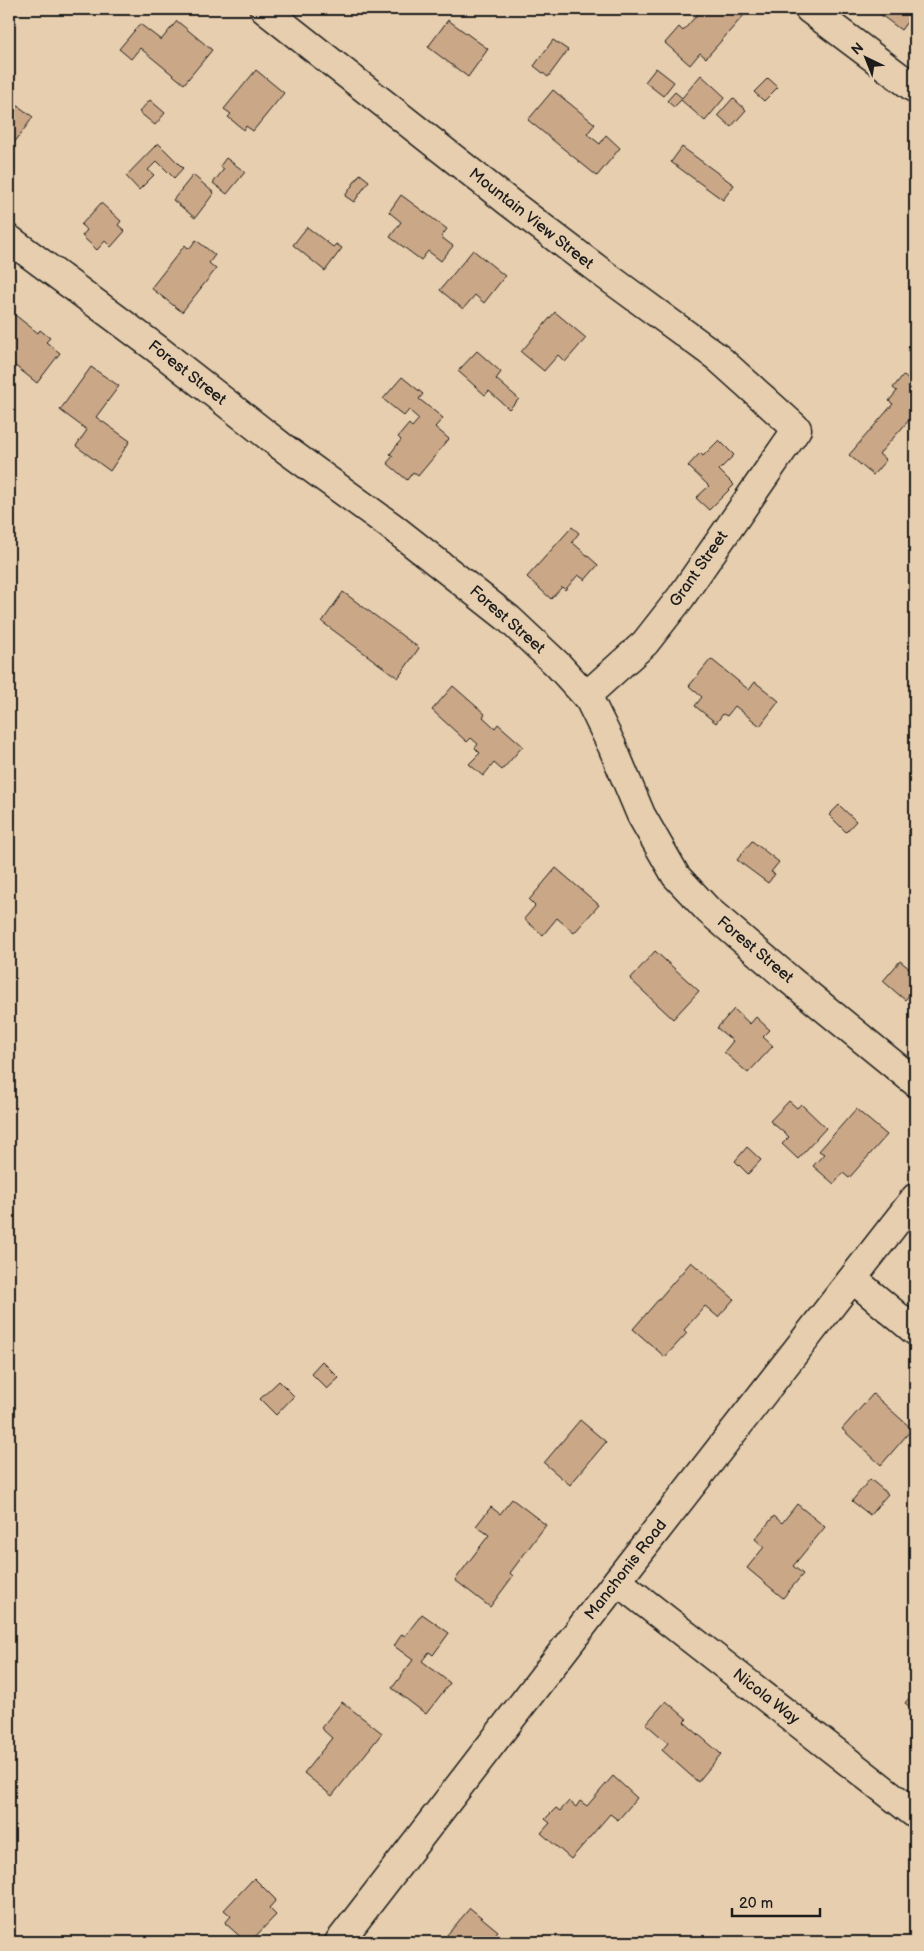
<svg xmlns="http://www.w3.org/2000/svg" width="924" height="1951" viewBox="0 0 924 1951" font-family="'Balsamiq Sans',sans-serif">
	<rect width="100%" height="100%" fill="#e6ceae"/>
	<filter id="ink" filterUnits="userSpaceOnUse"><feTurbulence type="fractalNoise" baseFrequency=".02" numOctaves="2"/><feDisplacementMap in="SourceGraphic" scale="10" xChannelSelector="R" yChannelSelector="G"/><feConvolveMatrix kernelMatrix="1 2 1 2 8 2 1 2 1" color-interpolation-filters="sRGB"/></filter>
	<g filter="url(#ink)">
		<!-- building -->
		<g fill="#caa787" stroke="#1c1c1c">
			<path d="M702 9H738L744 15 706 58 700 53 690 65 665 43 679 27 683 31Z"/>
			<path d="M873 9H915V11L901 30Z"/>
			<path d="M448 20 488 49 468 77 428 47Z"/>
			<path d="M177 21 212 50 184 84 140 48 131 59 119 49 140 24 161 40Z"/>
			<path d="M553 40 568 50 548 77 534 66Z"/>
			<path d="M656 68 674 82 663 96 645 82Z"/>
			<path d="M256 70 284 93 253 131 246 126 244 130 228 117 231 114 224 109Z"/>
			<path d="M701 75 725 97 705 121 681 100 674 107 667 101 675 92 682 98Z"/>
			<path d="M768 78 778 87 764 101 754 92Z"/>
			<path d="M553 90 595 124 587 134 600 144 606 135 620 148 597 176 528 120Z"/>
			<path d="M733 98 746 110 731 127 718 115Z"/>
			<path d="M10 100 33 117 9 150V102Z"/>
			<path d="M150 100 165 113 155 125 139 112Z"/>
			<path d="M158 143 183 168 174 178 157 161 148 170 154 175 139 190 126 176Z"/>
			<path d="M682 147 734 185 723 200 671 162Z"/>
			<path d="M226 158 245 172 227 194 213 183 224 169 220 166Z"/>
			<path d="M360 174 369 181 354 202 345 196Z"/>
			<path d="M193 175 214 193 195 218 173 200Z"/>
			<path d="M401 195 447 229 441 237 453 246 441 261 428 251 421 260 390 237 401 222 389 212Z"/>
			<path d="M101 203 121 221 118 225 125 231 111 247 105 241 97 250 82 236 87 230 81 225Z"/>
			<path d="M307 227 333 247 336 244 342 248 325 271 293 245Z"/>
			<path d="M196 240 215 255 209 263 216 269 182 312 151 288 185 245 189 249Z"/>
			<path d="M473 250 505 276 484 303 475 295 463 309 440 290Z"/>
			<path d="M555 312 586 338 565 362 558 355 544 371 521 352Z"/>
			<path d="M15 315 38 333 40 330 50 338 46 342 60 353 37 383 9 361V322Z"/>
			<path d="M477 351 501 372 496 379 519 399 509 409 489 391 485 395 458 371Z"/>
			<path d="M91 367 119 386 96 417 130 441 110 471 76 446 87 430 60 410Z"/>
			<path d="M903 375 915 386V423L910 419 879 454 886 460 873 475 849 455 893 404 889 401 897 391 893 388Z"/>
			<path d="M402 377 423 394 419 399 443 418 435 427 449 439 418 476 413 472 407 480 387 463 393 456 390 454 401 440 398 437 409 424 412 427 419 419 409 410 404 416 383 399Z"/>
			<path d="M719 440 734 455 719 470 734 485 709 510 696 498 709 486 688 466 700 453 703 456Z"/>
			<path d="M572 527 579 533 572 542 598 565 585 580 578 575 565 590 562 587 551 599 527 577Z"/>
			<path d="M343 592 419 648 398 678 322 622Z"/>
			<path d="M711 659 749 690 755 682 779 701 760 726 735 706 727 716 723 714 716 723 695 706 702 697 689 686Z"/>
			<path d="M453 686 485 714 483 717 495 728 498 724 523 746 502 770 494 763 483 776 469 764 480 753 475 748 478 744 471 738 467 742 432 710Z"/>
			<path d="M839 805 856 821 846 832 829 815Z"/>
			<path d="M752 841 779 862 771 872 775 874 768 883 737 860Z"/>
			<path d="M556 868 599 905 574 933 557 918 543 935 524 919 535 906 529 900Z"/>
			<path d="M655 951 699 991 673 1019 630 979Z"/>
			<path d="M900 961 915 973V988L905 1000 883 981Z"/>
			<path d="M734 1009 750 1024 756 1017 770 1030 763 1037 773 1046 748 1073 724 1052 733 1041 717 1028Z"/>
			<path d="M789 1101 797 1108 801 1104 826 1128 798 1159 782 1144 789 1137 770 1121Z"/>
			<path d="M856 1109 887 1135 849 1178 843 1173 834 1184 813 1166 824 1154 819 1151Z"/>
			<path d="M747 1147 761 1160 748 1174 735 1161Z"/>
			<path d="M691 1262 734 1299 718 1317 705 1306 684 1330 687 1333 665 1357 633 1329Z"/>
			<path d="M322 1361 339 1378 327 1389 311 1373Z"/>
			<path d="M279 1381 294 1396 276 1415 260 1399Z"/>
			<path d="M873 1394 912 1429 881 1465 842 1429Z"/>
			<path d="M580 1420 606 1442 570 1485 544 1463Z"/>
			<path d="M870 1479 888 1494 870 1515 852 1501Z"/>
			<path d="M512 1499 546 1525 510 1573 513 1576 490 1607 455 1580 489 1535 476 1526 491 1507 500 1514Z"/>
			<path d="M797 1504 825 1527 793 1566 803 1574 783 1598 747 1568 764 1547 755 1539 774 1516 782 1523Z"/>
			<path d="M422 1614 449 1633 433 1655 429 1652 422 1661 450 1683 426 1714 392 1688 413 1660 394 1646 402 1634 405 1636Z"/>
			<path d="M915 1691V1711L905 1703Z"/>
			<path d="M666 1701 687 1719 684 1722 721 1754 698 1782 662 1750 668 1743 646 1724Z"/>
			<path d="M342 1702 382 1733 332 1796 304 1773 332 1738 321 1728Z"/>
			<path d="M613 1776 637 1798 618 1820 610 1814 571 1859 541 1833 550 1823 545 1819 556 1808 560 1811 569 1801 576 1807 580 1801 587 1806Z"/>
			<path d="M254 1878 276 1900 269 1908 276 1915 250 1942H246L225 1923 231 1916 224 1910Z"/>
			<path d="M470 1908 498 1931 488 1942H441Z"/>
		</g>
		<g fill="none" stroke-linecap="round" stroke-linejoin="round">
			<!-- street casing -->
			<g stroke="#1c1c1c" stroke-width="31">
				<g id="street">
					<path d="M264 9 510 203 605 275 717 357 797 429 681 597 645 643 586 696"/>
					<path d="M809 9 914 88"/>
					<path d="M9 239 156 348 281 446 391 526 509 619 558 665 589 699 612 746 641 815 676 876 708 910 790 980 915 1082"/>
					<path d="M853 1279 915 1331"/>
					<path d="M617 1581 915 1814"/>
					<path d="M339 1942 617 1581 915 1198"/>
				</g>
			</g>
			<!-- street -->
			<use href="#street" stroke="#e6ceae" stroke-width="28"/>
		</g>
	</g>
	<g text-anchor="middle" dominant-baseline="central" stroke-width="5" stroke-linejoin="round" paint-order="stroke">
		<!-- street labels -->
		<g font-size="16" fill="#1c1c1c" stroke="#e6ceae">
			<text transform="translate(531 219) rotate(38)">Mountain View Street</text>
			<text transform="translate(187 373) rotate(38)">Forest Street</text>
			<text transform="translate(699 569) rotate(-55)">Grant Street</text>
			<text transform="translate(507 620) rotate(41)">Forest Street</text>
			<text transform="translate(755 950) rotate(40)">Forest Street</text>
			<text transform="translate(626 1570) rotate(-52)">Manchonis Road</text>
			<text transform="translate(766 1697) rotate(38)">Nicola Way</text>
		</g>
	</g>
	<!-- margin -->
	<rect width="924" height="1951" fill="none" stroke="#e6ceae" stroke-width="30"/>
	<rect x="15" y="15" width="894" height="1921" fill="none" stroke="#1c1c1c" stroke-width="2" filter="url(#ink)"/>
	<!-- north arrow -->
	<g transform="translate(866 58) rotate(317)" stroke="#e6ceae" stroke-width="4" paint-order="stroke">
	<path d="M0-4L9 19L0 12L-9 19Z" fill="#1c1c1c"/>
	<text y="-8" font-size="14" font-weight="bold" text-anchor="middle" fill="#1c1c1c">N</text>
	</g>
	<!-- scale -->
	<path d="M732 1908v8h88v-8" fill="none" stroke="#1c1c1c" stroke-width="2.5"/>
	<text x="739" y="1908" font-size="15" fill="#1c1c1c" stroke="#e6ceae" stroke-width="4" paint-order="stroke">20 m</text>
</svg>
